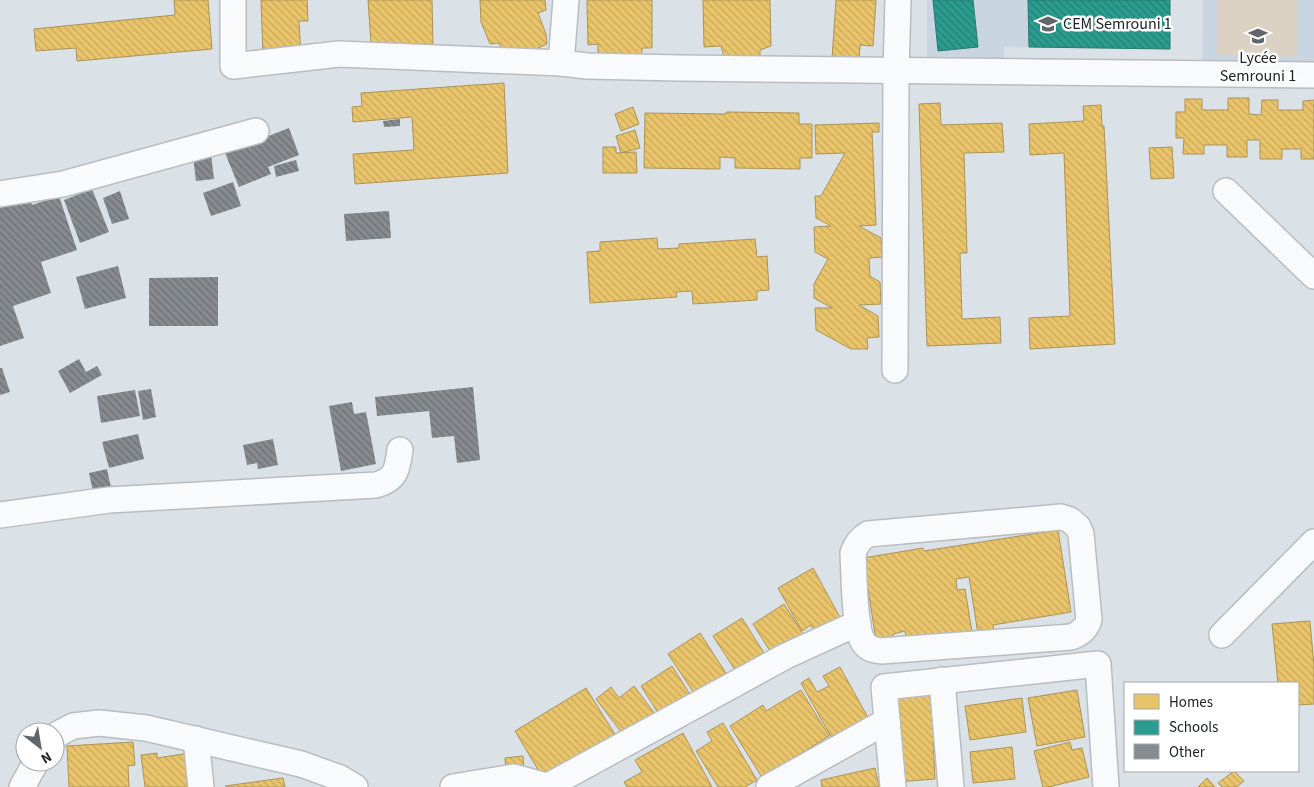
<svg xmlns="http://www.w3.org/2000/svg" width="1314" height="787" viewBox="0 0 1314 787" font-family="'Source Sans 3',sans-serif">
	<defs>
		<pattern id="homes-back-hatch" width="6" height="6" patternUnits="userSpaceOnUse" patternTransform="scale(1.25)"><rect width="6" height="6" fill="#e9c46a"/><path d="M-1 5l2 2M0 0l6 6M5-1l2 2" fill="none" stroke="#c8a85c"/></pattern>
		<pattern id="schools-back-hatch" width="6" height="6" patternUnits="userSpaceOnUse" patternTransform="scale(1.25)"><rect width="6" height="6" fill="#2a9d8f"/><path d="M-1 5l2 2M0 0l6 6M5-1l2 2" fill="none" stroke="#248075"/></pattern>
		<pattern id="building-back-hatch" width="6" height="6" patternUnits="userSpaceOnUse" patternTransform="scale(1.25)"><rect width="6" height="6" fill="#868b90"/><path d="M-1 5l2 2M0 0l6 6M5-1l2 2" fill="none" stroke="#6d7176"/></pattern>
	</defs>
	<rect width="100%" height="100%" fill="#dae1e7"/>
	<!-- built -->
	<g fill="#c9d6e1">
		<path d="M927 0H1170V49L1004 47V61L927 62Z"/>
		<path d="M1203 0H1314V72H1202Z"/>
	</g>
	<!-- garden -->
	<path fill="#dbd2c4" d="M1217 0H1297V57L1217 55Z"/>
	<!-- homes -->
	<g fill="url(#homes-back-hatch)" stroke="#ad9456">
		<path d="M174 0H208L212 49 77 61 76 48 36 51 34 29 175 15Z"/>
		<path d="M261 0H307L308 21H299L301 54 263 55Z"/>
		<path d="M368 0H432L433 44 422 45 423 55 389 58 387 43 371 44Z"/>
		<path d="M480 0H545L546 10 538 13 546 34 547 44 536 49 537 57 506 59 499 43 490 44 481 22Z"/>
		<path d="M587 0H652V48H642V58L598 59V44L588 45Z"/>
		<path d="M703 0H770L771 46 760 50V59L725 60 721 46 704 47Z"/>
		<path d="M836 0H876L873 46 860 45 859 61 832 59Z"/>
		<path d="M504 83 508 173 355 184 353 154 414 150 412 117 353 122 352 107 362 106 361 93Z"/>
		<path d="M1228 98H1249V114L1261 115 1262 100H1278V110H1303V101L1314 100V159H1301V149H1282V159H1260V140H1247V157H1227V145H1204V154H1183L1184 138H1176V112H1185V99H1202V110H1228Z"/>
		<path d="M940 103 941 125 1002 123 1004 152 964 153 967 253H960L962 319 1000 317 1001 343 927 346 919 104Z"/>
		<path d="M1101 105 1102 126H1104L1115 344 1030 349 1029 318 1070 316 1064 153 1030 155 1029 124 1084 121 1083 106Z"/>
		<path d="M633 107 639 124 621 131 615 114Z"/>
		<path d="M726 112 799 113V124H812V158H800V169L735 168V158L720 157V169L644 168 645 113 726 114Z"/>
		<path d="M879 123V132H872L876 225 859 226 881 238 882 257 869 258 870 276 880 282 881 304 859 305 878 316 879 337 867 338 868 349H851L816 330 815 308H832L814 298V284L828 259 815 252 814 227 831 226 816 218 815 196H821L845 153 816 154 815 125Z"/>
		<path d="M635 130 640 148 621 153 616 136Z"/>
		<path d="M603 147H616V153L636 152 637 173H603Z"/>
		<path d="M1172 147 1174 178 1151 179 1149 148Z"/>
		<path d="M657 238 658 249 679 248V244L755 239 757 257 767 256 769 290 757 291V300L693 304 692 291 676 292 677 297 590 303 587 252 600 251V242Z"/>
		<path d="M1058 530 1071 612 993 625 994 632 978 634 969 577 956 579 957 590 965 589 972 632 907 646 905 631 893 634 895 643 877 646 863 558 923 548 924 551Z"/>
		<path d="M813 568 842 621 816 635 811 625 802 631 778 588Z"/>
		<path d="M784 604 806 639 775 659 753 624Z"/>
		<path d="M742 618 767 658 739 676 713 636Z"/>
		<path d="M1310 621 1314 666V704L1298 705V683H1278L1272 624Z"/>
		<path d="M700 633 729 678 698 699 668 654Z"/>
		<path d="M672 666 691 696 660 716 641 686Z"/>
		<path d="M840 667 871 723 835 744 801 683 809 678 817 692 829 686 823 676Z"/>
		<path d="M634 686 655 714 625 737 596 699 611 687 619 698Z"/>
		<path d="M586 688 616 736 543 778 515 731Z"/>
		<path d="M801 690 829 736 794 758 798 765 766 784 730 726 763 705 766 711Z"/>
		<path d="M1077 690 1085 737 1037 746 1028 698Z"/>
		<path d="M932 694 935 741H933L935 779 897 782 892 697Z"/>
		<path d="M1022 698 1026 732 970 740 965 706Z"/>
		<path d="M723 723 757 780 745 787H718L696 751 712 741 707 732Z"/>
		<path d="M683 733 712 787H627L624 782 642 772 635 760Z"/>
		<path d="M133 742 135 765 128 766 129 787H69L67 746Z"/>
		<path d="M1070 742 1072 750 1082 748 1089 777 1049 787H1043L1034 751Z"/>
		<path d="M1012 747 1015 779 973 783 970 752Z"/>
		<path d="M157 753V758L190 753 194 787H145L141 755Z"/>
		<path d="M523 756 524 770 506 771 505 758Z"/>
		<path d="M875 768 879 787H822L821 780Z"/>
		<path d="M1234 771 1244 781 1237 787H1222L1218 783Z"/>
		<path d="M283 778 285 787H226L225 786Z"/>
		<path d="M1207 778 1215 787H1198Z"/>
	</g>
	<!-- schools -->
	<g fill="url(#schools-back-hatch)" stroke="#277970">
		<path d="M933 0H973L978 47 938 51Z"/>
		<path d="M1028 0H1170V49L1029 47Z"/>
	</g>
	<!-- building -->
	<g fill="url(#building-back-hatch)">
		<path d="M400 119V126L384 127 383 121Z"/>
		<path d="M289 128 299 155 268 167 271 174 239 187 225 153Z"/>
		<path d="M211 154 214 179 196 181 193 156Z"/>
		<path d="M296 160 299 171 276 177 274 166Z"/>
		<path d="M233 182 241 206 211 216 203 193Z"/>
		<path d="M92 189 109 232 80 243 64 200Z"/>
		<path d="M120 191 129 219 112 224 103 198Z"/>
		<path d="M28 193 32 205 59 196 77 250 41 262 51 293 13 306 24 338 0 346V202Z"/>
		<path d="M389 211 391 238 346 241 344 214Z"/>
		<path d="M118 266 126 298 85 309 76 277Z"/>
		<path d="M218 277V326H149V278Z"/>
		<path d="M79 359 86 372 97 366 102 375 70 393 58 371Z"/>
		<path d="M0 368H2L10 392 0 395Z"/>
		<path d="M473 387 480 460 457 463 454 436 432 438 429 411 377 416 375 397Z"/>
		<path d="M151 389 156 417 143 420 138 391Z"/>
		<path d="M135 390 140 416 101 423 97 396Z"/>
		<path d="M352 402 354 414 366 412 376 464 341 471 329 406Z"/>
		<path d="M138 434 144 459 109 468 102 442Z"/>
		<path d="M273 439 278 465 258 469 257 463 247 465 243 445Z"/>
		<path d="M107 469 112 492 94 496 89 473Z"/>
	</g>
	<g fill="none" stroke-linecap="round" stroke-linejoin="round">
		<!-- minor casing -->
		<g stroke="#b8bdc2" stroke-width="28">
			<g id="minor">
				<path d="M233 0V66L339 54 561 63 587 66 679 68 1314 75"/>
				<path d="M561 63 566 0"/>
				<path d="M1226 191 1314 276"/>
				<path d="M0 194 63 184 256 131"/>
				<path d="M895 370 896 71 898 0"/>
				<path d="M0 515 109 500 376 485C397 479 397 469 400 450"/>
				<path d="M1061 517 1070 520 1078 527 1081 534 1089 620C1086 629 1080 634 1071 637L881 651C874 650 868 649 864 643 854 631 854 571 853 553 856 544 860 539 868 534Z"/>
				<path d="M1222 635 1314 542"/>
				<path d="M942 680 951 787"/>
				<path d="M55 737 58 734 73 726 99 723 146 728 301 764 340 778 355 787"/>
				<path d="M196 739 201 787"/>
				<path d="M548 786 786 656 858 623"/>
				<path d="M22 787 36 762"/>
				<path d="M453 787 514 777 550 787"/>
				<path d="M769 787 887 721"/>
				<path d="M893 787 884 687 1098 664 1106 787"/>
			</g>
		</g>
		<!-- minor -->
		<use href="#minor" stroke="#f9fafb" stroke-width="25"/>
	</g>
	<!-- icons -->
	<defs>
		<g id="school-bare" transform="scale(1.5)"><path d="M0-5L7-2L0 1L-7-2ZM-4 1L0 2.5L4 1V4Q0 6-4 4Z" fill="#61666b" stroke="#fff" stroke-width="2.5" paint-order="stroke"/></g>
	</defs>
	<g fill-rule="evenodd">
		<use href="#school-bare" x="1048" y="24"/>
		<use href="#school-bare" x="1258" y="36"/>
	</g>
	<g text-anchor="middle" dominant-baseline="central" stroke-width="5" stroke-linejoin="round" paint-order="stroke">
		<!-- poi labels -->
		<g font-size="16" fill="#202428" stroke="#fff" text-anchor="start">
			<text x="1063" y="24">CEM Semrouni 1</text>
			<text x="1258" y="58" text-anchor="middle">Lycée<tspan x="1258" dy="18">Semrouni 1</tspan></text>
		</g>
	</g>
	<!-- legend -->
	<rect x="1124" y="682" width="175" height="90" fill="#ffffff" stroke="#a6a7a9"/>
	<rect x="1134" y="694" width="25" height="15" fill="#e9c46a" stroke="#a6a7a9"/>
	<text x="1169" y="707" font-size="15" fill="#202428">Homes</text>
	<rect x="1134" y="720" width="25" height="15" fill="#2a9d8f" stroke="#a6a7a9"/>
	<text x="1169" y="732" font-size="15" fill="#202428">Schools</text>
	<rect x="1134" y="744" width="25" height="15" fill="#868b90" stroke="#a6a7a9"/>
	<text x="1169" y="757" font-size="15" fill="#202428">Other</text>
	<!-- north arrow -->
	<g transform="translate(40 747) rotate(149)"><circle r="24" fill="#ffffff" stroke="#a6a7a9"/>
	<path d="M0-4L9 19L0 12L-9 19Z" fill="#61666b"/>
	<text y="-8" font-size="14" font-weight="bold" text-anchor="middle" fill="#202428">N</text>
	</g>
</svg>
